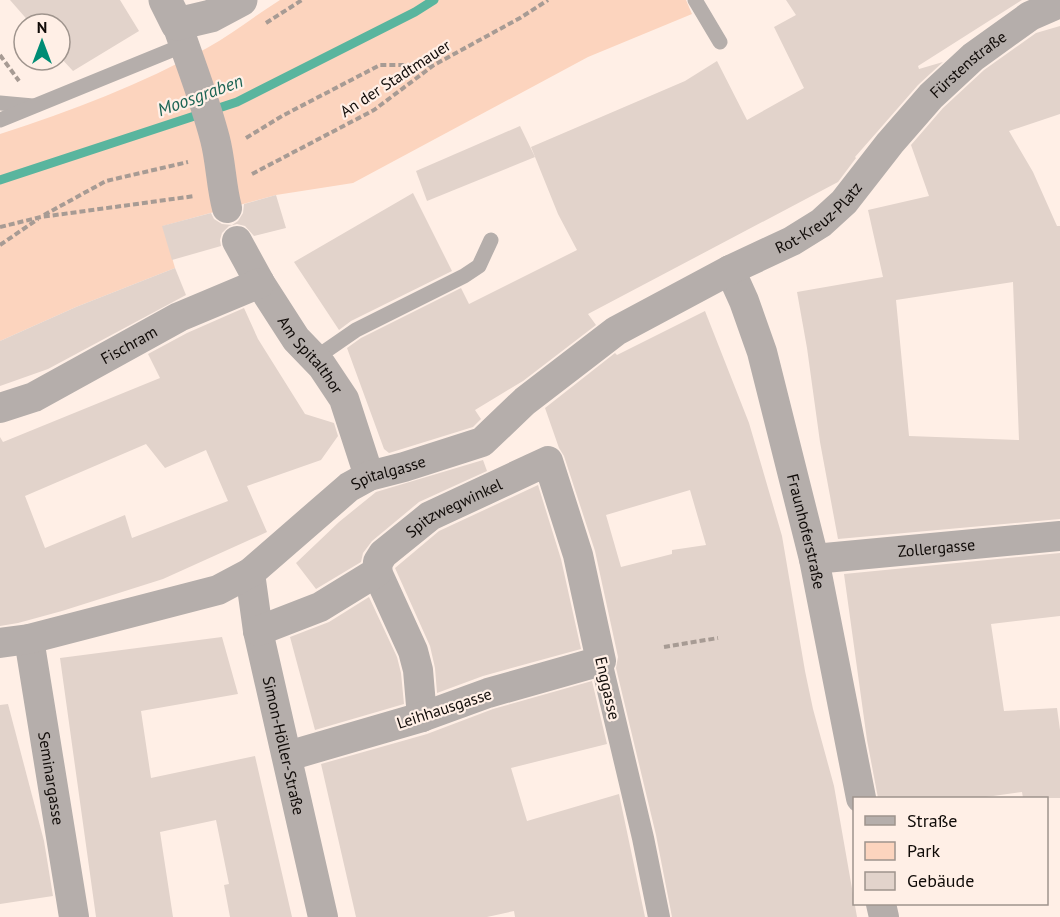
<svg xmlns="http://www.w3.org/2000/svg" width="1060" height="917" viewBox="0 0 1060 917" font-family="'PT Sans',sans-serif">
	<rect width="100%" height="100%" fill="#ffefe6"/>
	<!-- green -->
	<path fill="#fcd4be" d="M280 0H686L692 14 588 57 353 183 276 195 163 226 175 268 76 307 0 341V134C71 111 142 84 207 48 232 34 256 15 280 0Z"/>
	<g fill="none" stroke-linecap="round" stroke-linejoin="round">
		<!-- stream -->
		<path stroke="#59b59e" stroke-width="9" d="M0 180 237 102 415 12 434 0"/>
	</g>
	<!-- building -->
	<g fill="#e2d3cb" fill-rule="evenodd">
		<path d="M10 0H120L139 31 73 71 60 57V24H31Z"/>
		<path d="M786 0H1022L918 66 919 69 943 62 918 85 877 132 855 157 856 158 838 182 588 314 596 325 523 381 475 410 481 419 473 427 389 453 384 449 347 348 361 338 461 288 469 304 577 250 558 214 531 147 685 81 717 61 747 120 804 88 774 27 796 15Z"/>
		<path d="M1060 26V114L1009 131 1033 172 1057 226H1060V519L838 539 820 442 807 348 797 292 883 277 868 210 929 196 911 145 943 108 984 70 1036 33ZM1013 282 1019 440 909 436 896 300Z"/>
		<path d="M520 126 535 157 427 201 416 171Z"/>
		<path d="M413 193 452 271 351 321 339 330 294 262Z"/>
		<path d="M276 195 286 228 254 236 245 226 237 224 229 226 222 233 220 240 221 246 172 260 162 226 211 213 214 219 222 224 232 225 238 221 243 213 244 204Z"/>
		<path d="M175 268 186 295 48 369 0 386V341L76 307Z"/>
		<path d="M244 308 258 339 305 414 334 423 338 436 321 460 247 486 267 532 163 579 62 611 18 623 0 626V437L3 442 160 378 148 354 187 333ZM146 444 165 468 206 450 228 501 132 538 125 515 45 548 25 496Z"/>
		<path d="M705 311 749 423 782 536 805 671 813 709 834 786 857 917H672L656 835 616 668 618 657 595 551 564 456 559 448 545 408 615 353 617 355ZM690 490 706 545 672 550V554L621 567 606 515Z"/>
		<path d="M483 460 487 471 419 502 372 541 363 553 361 562 316 589 296 563 339 522 376 492Z"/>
		<path d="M538 485 561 559 581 649 483 676 437 693 435 668 430 646 395 568 439 531Z"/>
		<path d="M1060 553V616L991 624 1004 711 1057 708 1060 730V798H1023L1022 792 979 798H878L867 740 844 574Z"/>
		<path d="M369 597 397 657 401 673 404 704 315 730 290 637 329 622Z"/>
		<path d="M222 637 238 694 141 711 151 778 255 756 292 917H230L224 885 229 884 216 820 160 832 173 917H96L60 658Z"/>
		<path d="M592 681 607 744 511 768 527 821 619 794 645 917H515L514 911 487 917H356L321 764 427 734 493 709Z"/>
		<path d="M8 704 44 841 53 896 0 904V705Z"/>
	</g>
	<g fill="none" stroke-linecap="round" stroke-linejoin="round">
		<!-- path -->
		<g stroke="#a79b94" stroke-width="4" stroke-dasharray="6 3" stroke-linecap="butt">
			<path d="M266 23 302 0"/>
			<path d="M0 55 19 81"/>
			<path d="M246 138 282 116 380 65H433"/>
			<path d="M252 174 374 110 434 65 520 18 548 0"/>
			<path d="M44 215 106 181 188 162"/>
			<path d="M0 227 41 217 195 196"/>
			<path d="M0 245 38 219"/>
			<path d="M664 647 718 638"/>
		</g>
		<!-- service -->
		<g stroke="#b5aeab" stroke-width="15">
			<path d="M695 0 720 42"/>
			<path d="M0 103 33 106"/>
			<path d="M0 120 184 45"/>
			<path d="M314 359 356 330 464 276 479 266 491 240"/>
		</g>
		<!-- pedestrian -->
		<path stroke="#b5aeab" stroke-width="22" d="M601 661 643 838 659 917"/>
		<!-- minor -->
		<g stroke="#b5aeab" stroke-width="30">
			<path d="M177 24C190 63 205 100 215 139 221 162 221 186 227 208"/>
			<path id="s1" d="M237 241 260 283 296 339 322 366 344 399 369 476"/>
			<path id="s2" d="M730 270 744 301 762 352 814 559 861 798"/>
			<path id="s3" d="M0 408 34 397 179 317 260 283"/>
			<path id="s4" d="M814 559 1060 536"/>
			<path d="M377 572 413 651 418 670 422 717"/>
			<path id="s5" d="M250 573 258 631 323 917"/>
			<path id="s6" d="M258 631 320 607 377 572 378 562 383 554 430 516 548 461 578 555 601 661 488 693 422 717 288 756"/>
			<path id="s7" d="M29 639 74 917"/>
			<path id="s8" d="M0 643 29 639 218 590 250 573 349 487 369 476 404 467 482 442 525 401 616 331 730 270 792 241 821 223 844 202 890 143 931 96 973 57 1030 16 1060 3"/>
			<path d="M881 904 884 917"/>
		</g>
		<!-- tertiary -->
		<path stroke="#b5aeab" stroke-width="33" d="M165 0 177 24 211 16 241 0"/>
	</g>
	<g text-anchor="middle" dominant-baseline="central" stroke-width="4.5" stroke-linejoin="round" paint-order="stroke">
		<!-- street labels -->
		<g font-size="16" fill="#100b08" stroke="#ffefe6">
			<text stroke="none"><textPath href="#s8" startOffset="1156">Fürstenstraße</textPath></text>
			<text transform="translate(395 78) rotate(-33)">An der Stadtmauer</text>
			<text stroke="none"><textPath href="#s8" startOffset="940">Rot-Kreuz-Platz</textPath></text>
			<text stroke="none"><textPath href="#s3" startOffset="144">Fischram</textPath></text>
			<text stroke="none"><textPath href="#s1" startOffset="136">Am Spitalthor</textPath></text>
			<text stroke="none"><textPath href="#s8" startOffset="434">Spitalgasse</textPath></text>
			<text stroke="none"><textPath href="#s6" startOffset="238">Spitzwegwinkel</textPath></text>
			<text stroke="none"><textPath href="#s2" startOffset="273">Fraunhoferstraße</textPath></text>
			<text stroke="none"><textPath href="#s4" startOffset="123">Zollergasse</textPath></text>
			<text transform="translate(608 688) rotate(77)">Enggasse</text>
			<text transform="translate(444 708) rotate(-18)">Leihhausgasse</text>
			<text stroke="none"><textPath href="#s5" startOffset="176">Simon-Höller-Straße</textPath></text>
			<text stroke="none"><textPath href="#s7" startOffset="141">Seminargasse</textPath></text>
		</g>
		<!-- water labels -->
		<g font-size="18" font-style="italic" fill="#1b6454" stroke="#ffefe6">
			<text transform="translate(200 95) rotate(-20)">Moosgraben</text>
		</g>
	</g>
	<!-- legend -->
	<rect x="853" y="797" width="195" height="108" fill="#ffefe6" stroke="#9f948d" stroke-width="1.5"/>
	<rect x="865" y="816" width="30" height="9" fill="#b5aeab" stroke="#9f948d" stroke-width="1.5"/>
	<text x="907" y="827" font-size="18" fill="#100b08">Straße</text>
	<rect x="865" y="842" width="30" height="18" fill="#fcd4be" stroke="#9f948d" stroke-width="1.5"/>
	<text x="907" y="857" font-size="18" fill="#100b08">Park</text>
	<rect x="865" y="872" width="30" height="18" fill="#e2d3cb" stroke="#9f948d" stroke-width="1.5"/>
	<text x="907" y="887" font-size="18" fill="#100b08">Gebäude</text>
	<!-- north arrow -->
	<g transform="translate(42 42)"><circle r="28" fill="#ffefe6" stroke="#9f948d" stroke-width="1.5"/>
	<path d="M0-4.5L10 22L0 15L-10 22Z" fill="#008c74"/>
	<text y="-9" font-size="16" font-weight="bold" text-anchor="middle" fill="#100b08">N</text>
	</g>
</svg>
